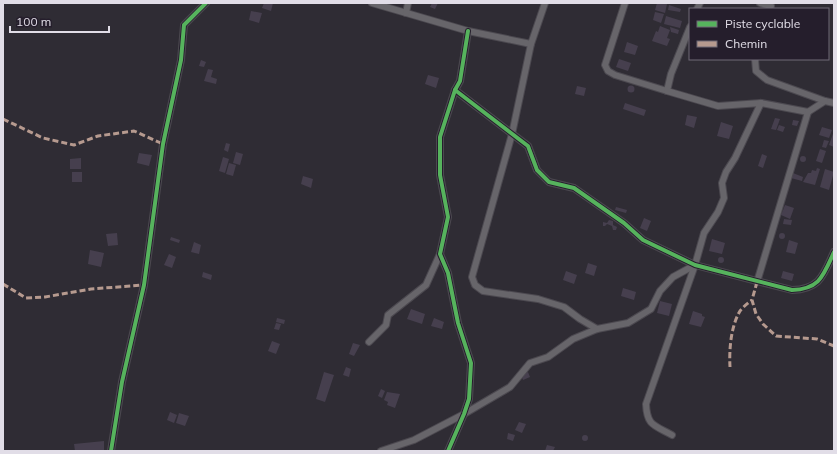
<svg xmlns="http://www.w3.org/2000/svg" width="837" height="454" viewBox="0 0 837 454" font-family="Mulish,sans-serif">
	<rect width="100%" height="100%" fill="#2f2c34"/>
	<!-- building -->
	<g fill="#463f4e">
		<path d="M264 3H273L271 11 262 8Z"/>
		<path d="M432 3H438L435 9 430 7Z"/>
		<path d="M657 3 667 4 665 13 655 10Z"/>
		<path d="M669 5 681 9 680 12 668 10Z"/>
		<path d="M251 11 262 13 259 23 249 20Z"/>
		<path d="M655 12 664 14 661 23 653 20Z"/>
		<path d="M666 16 682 21 680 28 664 24Z"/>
		<path d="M660 26 670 30 667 38 670 39 667 46 652 41 656 31 658 32Z"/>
		<path d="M670 27 679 30 678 34 671 32Z"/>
		<path d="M627 42 638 46 635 55 624 52Z"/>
		<path d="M619 59 631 63 628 71 616 67Z"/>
		<path d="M201 60 206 62 204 67 199 66Z"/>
		<path d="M208 69 213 70 211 77 217 79 216 84 204 81Z"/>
		<path d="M428 75 439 78 436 88 425 84Z"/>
		<circle cx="631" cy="89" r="3.5"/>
		<path d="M577 86 586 88 584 96 575 94Z"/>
		<path d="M625 103 646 110 644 116 623 109Z"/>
		<path d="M687 115 697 117 694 128 685 125Z"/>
		<path d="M775 118 780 119 776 130 771 129Z"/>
		<path d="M793 120 799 121 797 126 792 125Z"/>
		<path d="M721 122 733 126 729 139 717 136Z"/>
		<path d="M779 125 785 127 783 132 777 130Z"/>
		<path d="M822 127 832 130 829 138 819 135Z"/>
		<path d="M834 131V147L829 145Z"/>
		<path d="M824 140 829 141 826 148 822 147Z"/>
		<path d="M226 143 230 144 228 152 224 150Z"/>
		<path d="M820 149 826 151 822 163 816 161Z"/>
		<path d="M236 152 243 154 240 165 233 163Z"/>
		<path d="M139 153 152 155 149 166 137 163Z"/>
		<path d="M762 154 767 156 763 168 758 166Z"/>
		<circle cx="803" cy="159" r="3"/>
		<path d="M223 157 229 159 225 173 219 171Z"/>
		<path d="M81 158V169H70V159Z"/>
		<path d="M229 163 236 165 233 176 226 174Z"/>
		<path d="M817 168 820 169 815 185 803 182 808 173H811L812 170 816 171Z"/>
		<path d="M825 169 834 172 829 190 820 187Z"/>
		<rect x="72" y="172" width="10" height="10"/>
		<path d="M793 173 803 177 802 181 791 178Z"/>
		<path d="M303 176 313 179 311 188 301 184Z"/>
		<path d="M785 205 794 208 790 219 781 215Z"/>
		<path d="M616 207 627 210 626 213 615 210Z"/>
		<path d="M644 218 651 221 647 231 640 228Z"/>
		<path d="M784 219 792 220 791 225 783 224Z"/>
		<path d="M609 220 613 221V225L617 227 616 230H613L612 226 607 224 605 226H603V222L607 223Z"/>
		<path d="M117 233 118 245 108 246 106 234Z"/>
		<circle cx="782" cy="236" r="3"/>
		<path d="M171 237 180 240 179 243 170 240Z"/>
		<path d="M712 239 725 243 722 254 709 251Z"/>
		<path d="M789 240 798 243 795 254 786 252Z"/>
		<path d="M194 242 201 245 199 254 191 252Z"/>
		<path d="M90 250 104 253 101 267 88 264Z"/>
		<path d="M169 254 176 257 172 268 164 265Z"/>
		<circle cx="721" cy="260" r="3"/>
		<path d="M588 263 597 266 594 276 585 273Z"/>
		<path d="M566 271 577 275 574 284 563 280Z"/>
		<path d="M783 271 794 274 792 281 781 278Z"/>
		<path d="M203 272 212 275 211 280 202 277Z"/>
		<path d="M623 288 636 292 634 300 621 296Z"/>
		<path d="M660 301 672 304 669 316 657 313Z"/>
		<path d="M411 309 425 314 422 324 407 319Z"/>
		<path d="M693 311 702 314V316L705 317 701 327 689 324Z"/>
		<path d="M277 318 285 320 284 324 276 322Z"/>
		<path d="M434 318 444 322 442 329 431 326Z"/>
		<path d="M276 323 281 324 279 330 274 329Z"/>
		<path d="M272 341 280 344 276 354 268 351Z"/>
		<path d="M353 343 360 345 354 356 349 354Z"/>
		<path d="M346 367 351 369 349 377 343 375Z"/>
		<path d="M324 372 334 375 325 402 316 399Z"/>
		<path d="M528 372 530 377 523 380 521 375Z"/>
		<path d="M381 389 385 391 382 398 378 396Z"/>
		<path d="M387 392 400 394 395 408 387 405 388 402 384 400Z"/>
		<path d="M170 412 177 415 174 423 167 420Z"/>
		<path d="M179 413 189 416 185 426 176 423Z"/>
		<path d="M519 422 526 424 522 433 515 430Z"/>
		<path d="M508 433 515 435 513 441 507 439Z"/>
		<circle cx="585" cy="438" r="3"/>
		<path d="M104 441V451H75L74 444Z"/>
		<path d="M547 445 555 447 553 451H545Z"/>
	</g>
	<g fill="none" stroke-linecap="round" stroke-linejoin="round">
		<!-- street casing -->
		<g stroke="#4c4950" stroke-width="8">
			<g id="street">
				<path d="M372 3 468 31 531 44"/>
				<path d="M545 3 531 44 512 134 472 277 475 285 483 291 538 299 564 307 580 319 597 329"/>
				<path d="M625 3 605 65 608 71 615 75 667 91"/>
				<path d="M760 3 771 6"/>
				<path d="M697 9 700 3"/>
				<path d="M406 13 408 3"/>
				<path d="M690 27 671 74 667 91 718 106 761 103 808 112 825 101 834 103"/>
				<path d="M755 59 756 71 767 80 825 101"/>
				<path d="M455 90 528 146 537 170 549 182 574 188 624 223 643 240 695 265 792 290C820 289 823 276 834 252"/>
				<path d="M757 282 808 112"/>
				<path d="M369 342 386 325 388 315 426 285 440 254"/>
				<path d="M672 435C654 425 647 426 646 404L695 265 704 233 718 212 724 198 722 183 726 172 735 158 761 103"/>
				<path d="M111 451 122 382 144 285 163 144 181 60 184 25 206 3"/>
				<path d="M381 451 414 440 464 414 510 387 530 363 548 357 573 339 597 329 628 323 651 309 660 291 673 277 695 265"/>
				<path d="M448 451 464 414 469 399 471 363 458 323 448 273 440 254 448 217 440 175V137L455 90 460 81 468 31"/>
			</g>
		</g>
		<!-- street -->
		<use href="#street" stroke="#67656a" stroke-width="6"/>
		<!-- quiet -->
		<g stroke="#b69a8f" stroke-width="3" stroke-dasharray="6 3" stroke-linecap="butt">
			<path d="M3 119 43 138 74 145 98 136 134 131 163 144"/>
			<path d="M757 282 752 300 756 314 763 324 776 336 817 339 834 346"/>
			<path d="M3 284 26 298 45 297 91 289 144 285"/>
			<path d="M730 367C729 349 731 326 740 311 743 307 748 303 752 300"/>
		</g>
		<!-- cycleway casing -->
		<g stroke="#251e2c" stroke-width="6">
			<g id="cycleway">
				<path d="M455 90 528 146 537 170 549 182 574 188 624 223 643 240 695 265 792 290C820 289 823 276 834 252"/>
				<path d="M111 451 122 382 144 285 163 144 181 60 184 25 206 3"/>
				<path d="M448 451 464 414 469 399 471 363 458 323 448 273 440 254 448 217 440 175V137L455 90 460 81 468 31"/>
			</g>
		</g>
		<!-- cycleway -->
		<use href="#cycleway" stroke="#56b35d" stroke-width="4"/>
	</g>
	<!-- border -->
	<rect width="837" height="454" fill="none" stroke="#e1dde7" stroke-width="8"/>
	<!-- legend -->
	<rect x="689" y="8" width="140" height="52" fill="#251e2c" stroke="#706a77"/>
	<rect x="697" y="21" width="20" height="6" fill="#56b35d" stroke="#706a77"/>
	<text x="725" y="28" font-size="12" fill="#e1dde7">Piste cyclable</text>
	<rect x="697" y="41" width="20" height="6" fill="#b69a8f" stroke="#706a77"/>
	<text x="725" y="48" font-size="12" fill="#e1dde7">Chemin</text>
	<!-- scale -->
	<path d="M10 26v6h99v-6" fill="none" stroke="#e1dde7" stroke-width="2"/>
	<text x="16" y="26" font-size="12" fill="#e1dde7" stroke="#251e2c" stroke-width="3" paint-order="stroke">100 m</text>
</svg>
